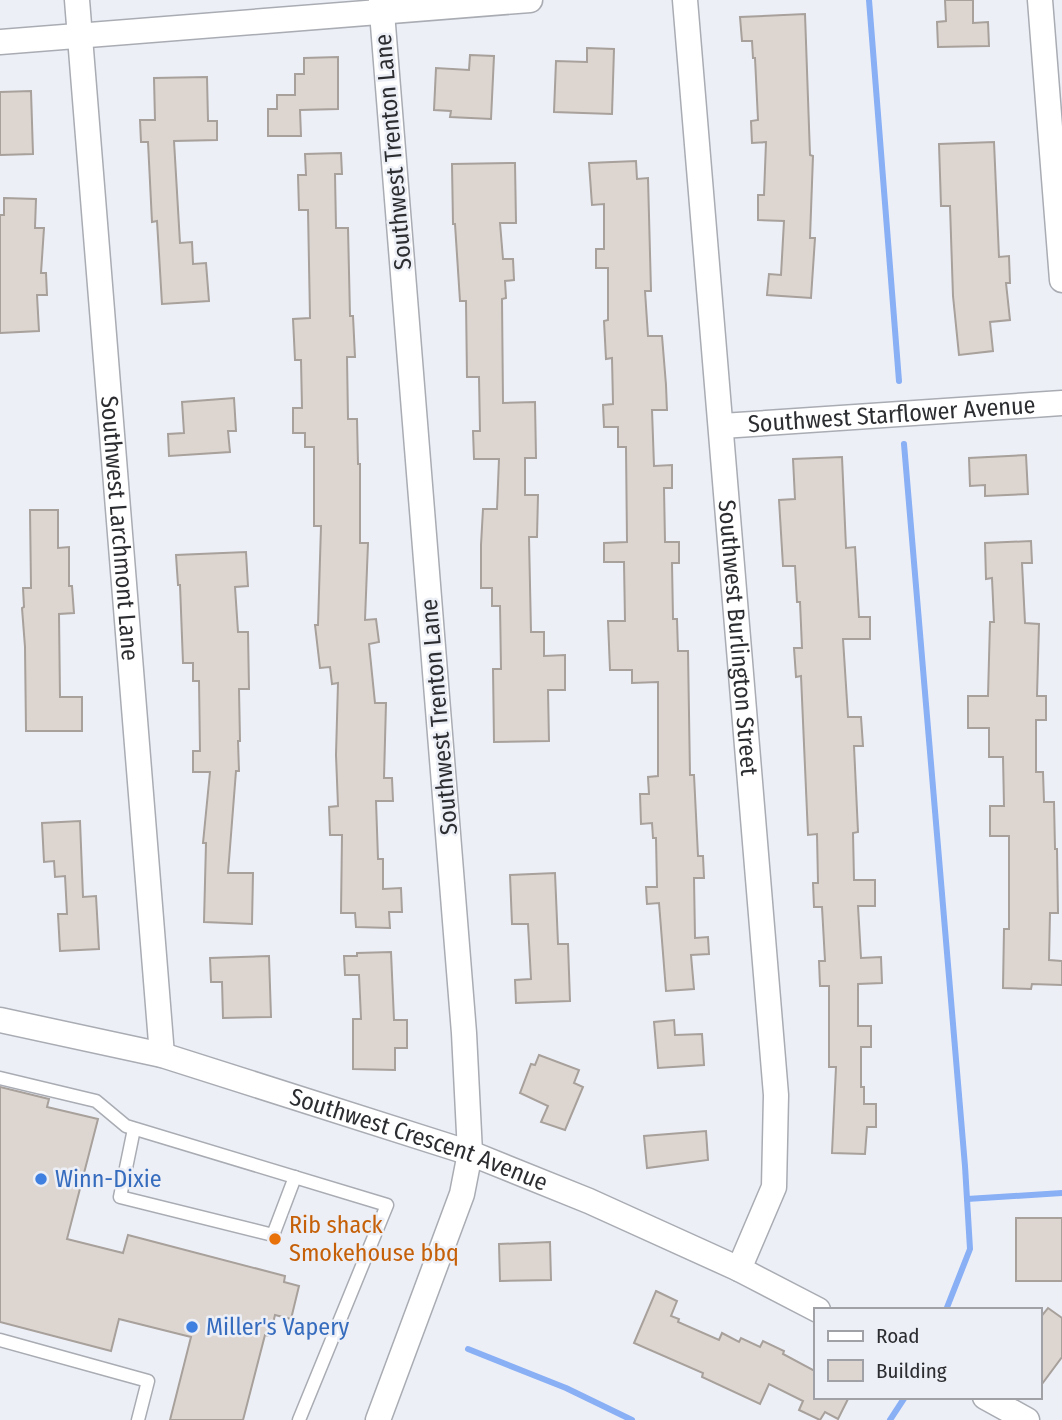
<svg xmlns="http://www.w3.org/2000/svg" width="1062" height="1420" viewBox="0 0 1062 1420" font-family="'Fira Sans Condensed',sans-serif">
	<rect width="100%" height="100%" fill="#edeff7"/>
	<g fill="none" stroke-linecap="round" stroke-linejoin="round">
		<!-- stream -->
		<g stroke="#89aff5" stroke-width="6">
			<path d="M869 0 899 381"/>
			<path d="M904 444 965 1166 970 1249 946 1310"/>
			<path d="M967 1199 1062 1193"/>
			<path d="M468 1349 566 1388 632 1420"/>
			<path d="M890 1420 905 1397"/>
		</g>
	</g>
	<!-- building -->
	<g fill="#ddd6d0" stroke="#a7a09b" stroke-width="2">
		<path d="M945 0H973V23L988 22 989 46 938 47 937 22 946 21Z"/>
		<path d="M805 14 810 155 813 156 810 238H815L811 298 767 295 769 274 781 275 784 221 758 220V195H764L766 142 752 143 751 121 758 120 755 58H753L752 41H742L740 17Z"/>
		<path d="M587 48 614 49 612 114 554 112 556 61 587 62Z"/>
		<path d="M470 55 494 56 491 119 450 117 451 111 434 110 436 68 469 70Z"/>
		<path d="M338 57V109L300 110 301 136H268V109H277V95H295V74H304V58Z"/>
		<path d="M207 77 208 121H217V140L174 141 180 243 192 242 193 264 206 263 209 301 162 304 157 221 152 222 148 142H141L140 120H155L154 78Z"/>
		<path d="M31 91 33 154 0 155V92Z"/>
		<path d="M994 142 999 257 1009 256 1010 283H1006L1010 320 990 322 993 351 959 355 953 296 950 206H941L939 144Z"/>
		<path d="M341 153 342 174H335L336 228H348L350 316H353L355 357H347L348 419H357L358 464H360V543H368L365 620 376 619 379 642 369 644 375 703H386L384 778H392L393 801H376L378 859H383V889L401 888 402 912H389L390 928 356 927 355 913H341L342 835H330L329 807 338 806 336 755 338 683 332 684 330 667 320 668 315 625H318L321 526H314V447H305V433H293V408H302L301 360H295L293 319 310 318 308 210H299L298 175H306L305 154Z"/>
		<path d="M636 161 637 179 648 178 651 291H645L648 336H662L666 385 667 410H652L654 466 672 465V488H664L665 542H679V563H672L673 619H677L678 651H688L690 775H694L698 856H703L704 878H694L695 938 708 937 709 954 691 955 694 989 666 991 659 903 647 904 646 887H657L656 838H653L652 823 641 824 640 794H649L648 777 658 776V682L632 683V670H610L608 621H625L624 562H604V543L627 542 626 447H618V427H604L603 405 613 404 612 358 606 359 604 321 608 320V268H596V249H604V204L592 205 589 163Z"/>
		<path d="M515 163 516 223H500L503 259H513L514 280 505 281 506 298 502 299 503 403 535 402 536 458H525V495H538L537 537H529L531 632H544V656L565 655V690H548L549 741 494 742 493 669H501L500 606H492V588H481V545L483 509H497L499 459H474L473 431H480L479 377H467L466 301H460L455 224H453L452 164Z"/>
		<path d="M4 198 36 199 35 228H44L41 273H46L47 295H37L39 331 0 333V215H4Z"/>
		<path d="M234 398 236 431H228L230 452 169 456 168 434 184 433 182 402Z"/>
		<path d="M1026 455 1028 494 985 496V485L970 486 969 458Z"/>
		<path d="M842 457 846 548 855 547 859 617H870V639H843L848 717H861L863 746H854L858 832 853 833 854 880H875V906H858L861 958 881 957 882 983 858 984V1026H871V1047H861V1087H864V1104H876V1127H867L865 1154 832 1153 836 1067H829V986H820L819 961H825L822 907H814L813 883H818L817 834 808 835 801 676 796 677 794 648H802L800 602H797L795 566H783L779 500 795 499 793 459Z"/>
		<path d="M30 510H58V548L69 547V586H72L74 613 59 614 60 697H82V731H26L25 647 22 608 24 607 23 588H31Z"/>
		<path d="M1031 541 1032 563H1022L1025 623 1039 624 1037 696H1046V720H1036V772H1043L1044 802H1054L1055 849H1057L1058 913H1050L1049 960 1062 961V985L1032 984 1031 989 1003 988 1004 929H1009V836H990V806H1004L1003 757H989V728H968V696H988L990 622H994L992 578 986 579 985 543Z"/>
		<path d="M246 552 248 586 235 587 238 632H248L249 689H239L240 741H238L239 771H236L228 873H253L252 924 204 922 206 843H203L210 772H193V751H200L199 681H193V663H183L180 585H178L176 555Z"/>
		<path d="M80 821 83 897 96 896 99 949 60 951 58 914H67L65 876 55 877 54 861 44 862 42 823Z"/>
		<path d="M555 873 558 944H568L570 1001 516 1003 515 980 531 979 528 924H512L510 875Z"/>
		<path d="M391 952 394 1020H407V1048H395V1070L353 1069V1019H361L359 975H345L344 956H357V953Z"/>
		<path d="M269 956 271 1017 223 1018 222 982H211L210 958Z"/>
		<path d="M674 1020 675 1035 702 1034 704 1065 658 1068 654 1022Z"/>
		<path d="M539 1055 579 1070 574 1083 583 1087 565 1130 541 1122 548 1106 520 1093 531 1064 535 1065Z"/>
		<path d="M0 1087 49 1099 47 1107 98 1119 67 1239 123 1253 128 1235 285 1276 284 1282 299 1286 291 1319 275 1315 270 1336 265 1335 243 1420H170L191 1337 119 1319 111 1351 0 1322Z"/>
		<path d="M706 1131 708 1160 647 1168 644 1136Z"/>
		<rect x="1016" y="1218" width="46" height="63"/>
		<path d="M550 1242 551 1280 500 1281 499 1244Z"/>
		<path d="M656 1291 677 1301 671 1316 679 1319 678 1322 719 1340 722 1333 739 1342 741 1338 760 1347 763 1341 784 1351 783 1354 815 1371V1397H849L838 1419 825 1412 820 1420 799 1410 803 1401 769 1384 760 1404 702 1377 703 1373 634 1343Z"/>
		<path d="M1048 1308 1062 1318V1357L1039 1388V1319Z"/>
	</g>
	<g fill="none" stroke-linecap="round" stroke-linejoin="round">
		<!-- lane casing -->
		<g stroke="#a9acb3" stroke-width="15">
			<g id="lane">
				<path d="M0 1078 96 1101 126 1126 387 1205 299 1420"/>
				<path d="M134 1129 120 1197 273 1235 295 1177"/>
				<path d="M0 1340 148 1381 138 1420"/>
			</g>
		</g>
		<!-- street casing -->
		<g stroke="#a9acb3" stroke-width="27">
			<g id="street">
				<path id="s1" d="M77 0 162 1055"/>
				<path id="s2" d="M685 0 776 1095 774 1187 739 1269"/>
				<path d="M1040 0 1062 280"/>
				<path d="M0 42 530 0"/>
				<path id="s3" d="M722 426 1062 403"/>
				<path id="s4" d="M0 1020 162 1055 470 1153 589 1201 739 1269 818 1310"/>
				<path d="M985 1397 1027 1420"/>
				<path d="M378 1420 462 1194 470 1153 464 1033 381 0"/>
			</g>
		</g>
		<!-- lane -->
		<use href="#lane" stroke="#fff" stroke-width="12"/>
		<!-- street -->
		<use href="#street" stroke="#fff" stroke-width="24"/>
	</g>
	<!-- markers -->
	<g fill="#3f7fe0" stroke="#edeff7" stroke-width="2.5">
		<circle cx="41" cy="1179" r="7"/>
		<circle cx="192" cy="1327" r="7"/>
	</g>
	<circle fill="#e8710a" stroke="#edeff7" stroke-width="2.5" cx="275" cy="1239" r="7"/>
	<g text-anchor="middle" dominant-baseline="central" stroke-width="5" stroke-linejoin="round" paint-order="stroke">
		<!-- street labels -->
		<g font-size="24" fill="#2c2d30" stroke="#edeff7">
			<text transform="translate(393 152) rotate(-95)">Southwest Trenton Lane</text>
			<text stroke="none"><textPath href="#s3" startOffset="170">Southwest Starflower Avenue</textPath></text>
			<text stroke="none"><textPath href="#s1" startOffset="530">Southwest Larchmont Lane</textPath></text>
			<text stroke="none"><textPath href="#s2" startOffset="640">Southwest Burlington Street</textPath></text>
			<text transform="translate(439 717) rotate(-95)">Southwest Trenton Lane</text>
			<text stroke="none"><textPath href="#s4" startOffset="436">Southwest Crescent Avenue</textPath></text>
		</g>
		<!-- shop labels -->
		<g font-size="24" fill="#366cbe" stroke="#edeff7" text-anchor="start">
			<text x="55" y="1179">Winn-Dixie</text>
			<text x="206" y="1327">Miller's Vapery</text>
		</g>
		<!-- food labels -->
		<g font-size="24" fill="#c56008" stroke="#edeff7" text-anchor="start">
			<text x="289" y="1225">Rib shack<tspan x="289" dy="28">Smokehouse bbq</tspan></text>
		</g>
	</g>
	<!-- legend -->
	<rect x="814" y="1308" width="228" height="91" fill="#edeff7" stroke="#a0a1a7" stroke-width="2"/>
	<rect x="828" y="1331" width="35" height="10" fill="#ffffff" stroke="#a0a1a7" stroke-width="2"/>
	<text x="876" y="1343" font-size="21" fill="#2c2d30">Road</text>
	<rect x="828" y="1360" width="35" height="21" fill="#ddd6d0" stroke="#a0a1a7" stroke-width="2"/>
	<text x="876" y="1378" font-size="21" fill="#2c2d30">Building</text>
</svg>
